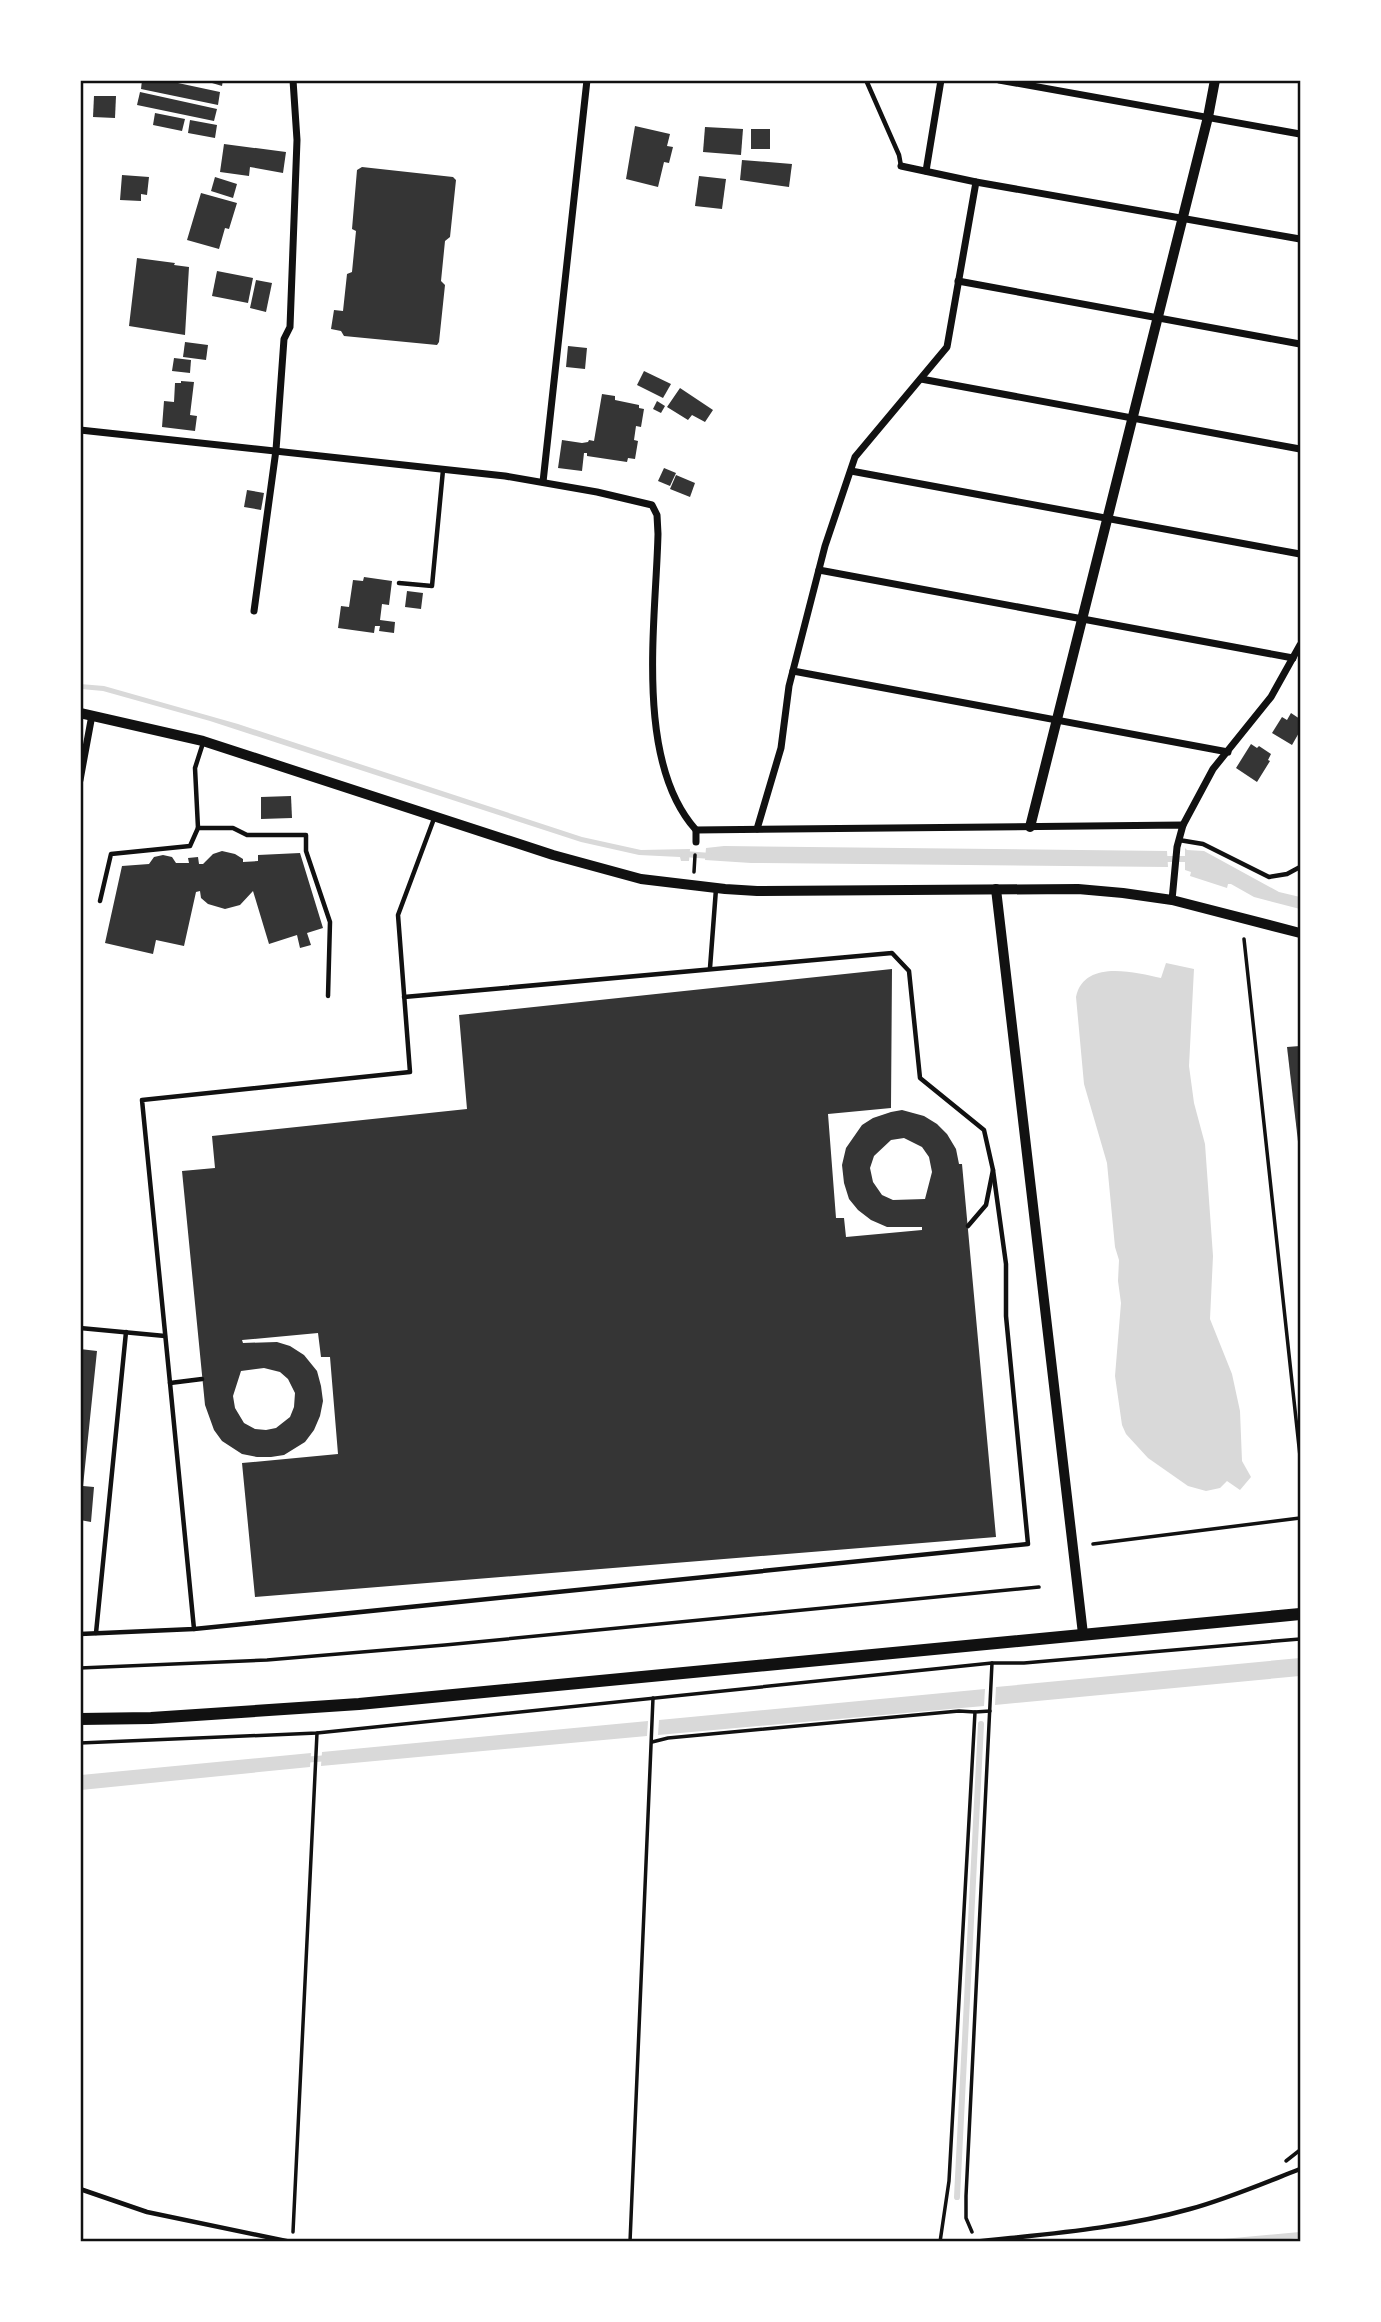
<svg xmlns="http://www.w3.org/2000/svg" width="1381" height="2322" viewBox="0 0 1381 2322" font-family="'Sofia Sans Condensed',sans-serif">
	<rect width="100%" height="100%" fill="#fff"/>
	<!-- water -->
	<g fill="#d9d9d9">
		<path d="M80 684 104 686 238 724 582 837 641 850 690 849 689 861H681L680 857 639 855 581 842 210 721 103 691 81 689Z"/>
		<path d="M724 846 1167 851 1168 867 751 863 705 860 706 848Z"/>
		<path d="M1185 848 1187 850 1204 851 1279 892 1300 897V909L1254 897 1231 884H1228L1227 888 1190 876 1191 872 1185 870Z"/>
		<path d="M1166 963 1194 969 1189 1066 1194 1103 1205 1144 1213 1256 1210 1319 1232 1374 1240 1411 1242 1461 1251 1477 1240 1490 1227 1481 1220 1488 1206 1491 1188 1486 1148 1458 1126 1434 1122 1425 1115 1376 1121 1303 1118 1281 1119 1260 1115 1247 1107 1163 1084 1084 1076 997C1084 959 1134 972 1161 978Z"/>
		<path d="M1300 1658V1676L995 1705 996 1687Z"/>
		<path d="M985 1689 984 1706 658 1735 659 1720Z"/>
		<path d="M648 1721 647 1736 321 1766 322 1752Z"/>
		<path d="M311 1753 310 1767 81 1790V1775Z"/>
	</g>
	<g fill="none" stroke-linecap="round" stroke-linejoin="round">
		<!-- stream -->
		<g stroke="#d9d9d9" stroke-width="6">
			<path d="M684 854 711 856"/>
			<path d="M1160 859H1191"/>
			<path d="M302 1760 329 1758"/>
			<path d="M957 2197 981 1724"/>
			<path d="M1223 2242 1300 2235"/>
		</g>
	</g>
	<!-- building -->
	<g fill="#353535" fill-rule="evenodd">
		<path d="M142 80H164L220 92 218 105 141 89Z"/>
		<path d="M202 80H223L222 86Z"/>
		<path d="M140 92 217 109 214 121 137 105Z"/>
		<path d="M94 96H116L115 118 93 117Z"/>
		<path d="M155 113 185 119 182 131 153 125Z"/>
		<path d="M190 120 217 125 215 138 188 133Z"/>
		<path d="M635 126 670 134 667 146 673 147 669 163 664 162 658 187 626 179Z"/>
		<path d="M705 127 743 129 741 155 703 152Z"/>
		<rect x="751" y="129" width="19" height="20"/>
		<path d="M224 144 286 152 283 173 250 167 249 176 220 172Z"/>
		<path d="M742 160 792 164 789 187 740 180Z"/>
		<path d="M362 167 453 177 456 180 450 237 445 241 441 281 445 285 439 342 437 345 344 336 341 331 331 329 334 310 343 311 347 274 352 272 356 231 352 229 357 170Z"/>
		<path d="M122 175 149 177 147 195 141 194V201L120 200Z"/>
		<path d="M699 176 726 179 722 209 695 206Z"/>
		<path d="M215 177 237 184 233 198 211 191Z"/>
		<path d="M201 193 237 203 229 229 225 228 219 249 187 240Z"/>
		<path d="M137 258 175 263 174 265 189 267 185 335 129 326Z"/>
		<path d="M217 271 253 278 248 303 212 296Z"/>
		<path d="M256 280 272 283 266 312 250 308Z"/>
		<path d="M185 342 208 345 206 360 183 357Z"/>
		<path d="M568 346 587 348 585 369 566 367Z"/>
		<path d="M174 358 191 360 190 373 172 371Z"/>
		<path d="M644 371 671 384 663 398 637 385Z"/>
		<path d="M181 381 194 382 190 415 197 416 195 431 162 427 164 401 174 402 175 383H181Z"/>
		<path d="M680 388 713 410 705 422 692 415 688 420 667 407Z"/>
		<path d="M602 394 615 396V400L639 405V408L644 409 641 427 636 426 634 440 638 441 635 459 628 458 627 462 587 456V453H584L582 471 558 468 562 440 582 443 588 442 589 440 594 441Z"/>
		<path d="M657 401 665 406 661 413 653 409Z"/>
		<path d="M664 468 676 473 670 486 658 481Z"/>
		<path d="M676 475 695 483 690 497 670 489Z"/>
		<path d="M247 490 264 493 261 510 244 507Z"/>
		<path d="M364 577 392 581 389 605 382 604 380 620 395 622 394 633 379 631 380 626H375L374 633 338 628 341 606 349 607 353 580 363 581Z"/>
		<path d="M407 591 423 593 421 609 405 607Z"/>
		<path d="M1291 713 1300 719V731L1292 745 1272 733 1282 717 1287 720Z"/>
		<path d="M1251 744 1257 748 1259 746 1271 754 1268 760 1270 761 1257 782 1236 768Z"/>
		<path d="M291 796 292 818 261 819V797Z"/>
		<path d="M222 851 235 854 243 859V862L258 861V855L300 853 323 928 307 933 311 945 300 948 297 935 269 944 253 891 240 905 225 909 208 904 201 898 200 891 196 892 184 946 156 940 153 954 105 943 122 866 149 864 154 857 163 855 172 857 176 863H189L188 858 198 857 199 864H203L213 854Z"/>
		<path d="M892 969 891 1108 828 1114 836 1218H844L846 1237 922 1230V1227H887L871 1220 858 1210 849 1199 844 1183 842 1165 846 1148 862 1125 873 1118 891 1112 902 1110 924 1116 937 1124 947 1134 956 1149 959 1164H962L996 1537 255 1597 242 1463 338 1454 330 1357H321L318 1333 242 1340 243 1343 277 1342 290 1346 304 1355 317 1371 321 1386 323 1401 320 1416 314 1430 305 1442 284 1455 271 1457H257L242 1454 222 1441 214 1430 205 1405 182 1171 215 1168 212 1136 467 1109 459 1015ZM904 1138 922 1147 929 1157 932 1172 925 1199 893 1200 882 1195 873 1182 870 1168 874 1156 891 1140ZM264 1368 280 1372 288 1379 295 1393 294 1407 290 1417 276 1428 266 1430 255 1429 244 1423 235 1408 233 1396 241 1371Z"/>
		<path d="M1300 1046V1150H1299L1287 1047Z"/>
		<path d="M80 1349 97 1351 83 1486 94 1487 91 1522 80 1520Z"/>
	</g>
	<g fill="none" stroke-linecap="round" stroke-linejoin="round">
		<!-- path -->
		<g stroke="#111" stroke-width="3.5">
			<path d="M694 872 695 855"/>
			<path d="M1244 939 1300 1456"/>
			<path d="M1093 1544 1300 1518"/>
			<path d="M80 1668 267 1660 445 1645 1039 1587"/>
			<path d="M652 1742 668 1738 959 1711 975 1712"/>
			<path d="M80 1743 317 1733 992 1663H1024L1300 1639"/>
			<path d="M1286 2161 1300 2150"/>
			<path d="M293 2232 317 1733"/>
			<path d="M972 2232 966 2218V2196L992 1663"/>
			<path d="M630 2242 653 1698"/>
			<path d="M940 2242 949 2181 975 1712 990 1711"/>
		</g>
		<!-- service -->
		<g stroke="#111" stroke-width="4.5">
			<path d="M866 80 899 155 901 166"/>
			<path d="M399 583 432 586 443 470"/>
			<path d="M198 828 195 768 203 743"/>
			<path d="M1179 840 1203 844 1269 877 1287 874 1300 867"/>
			<path d="M100 901 111 854 190 846 198 828H233L247 835H306V851L330 922 328 996"/>
			<path d="M710 968 716 889"/>
			<path d="M404 997 892 953 909 971 920 1078 984 1130 993 1170 986 1205 968 1226"/>
			<path d="M80 1328 165 1336"/>
			<path d="M202 1379 170 1383 142 1100 410 1072 398 915 435 816"/>
			<path d="M194 1629 1028 1544 1006 1316V1264L993 1170"/>
			<path d="M96 1633 126 1332"/>
			<path d="M80 1634 194 1629 170 1383"/>
			<path d="M80 2189 147 2212 291 2242"/>
			<path d="M973 2242C1045 2234 1119 2229 1190 2209 1227 2199 1264 2183 1300 2169"/>
		</g>
		<!-- minor -->
		<g stroke="#111" stroke-width="7">
			<path d="M999 80 1300 134"/>
			<path d="M901 166 976 182 1300 239"/>
			<path d="M926 171 941 80"/>
			<path d="M958 281 1300 344"/>
			<path d="M921 379 1300 449"/>
			<path d="M80 430 505 476 597 492 652 505 657 515 658 534C656 621 634 761 696 830V842"/>
			<path d="M851 471 1300 554"/>
			<path d="M543 482 587 80"/>
			<path d="M819 570 1293 658"/>
			<path d="M254 611 276 450 284 339 290 327 297 140 293 80"/>
			<path d="M793 671 1228 752"/>
			<path d="M80 780 92 715"/>
			<path d="M1183 825 1213 769 1271 697 1300 645"/>
			<path d="M757 829 781 748 789 686 825 546 855 457 947 347 976 182"/>
			<path d="M696 830 1183 825 1177 847 1172 900"/>
		</g>
		<!-- tertiary -->
		<g stroke="#111" stroke-width="10">
			<path d="M80 713 203 741 553 855 641 879 725 889 757 891 1078 889 1123 893 1172 900 1300 933"/>
			<path d="M1030 827 1208 117 1215 80"/>
			<path d="M996 889 1083 1634"/>
		</g>
		<!-- primary -->
		<path stroke="#111" stroke-width="12" d="M80 1719 151 1718 359 1704 1300 1614"/>
	</g>
	<!-- border -->
	<rect width="1381" height="2322" fill="none" stroke="#ffffff" stroke-width="164"/>
	<rect x="82" y="82" width="1217" height="2158" fill="none" stroke="#111" stroke-width="2.5"/>
</svg>
